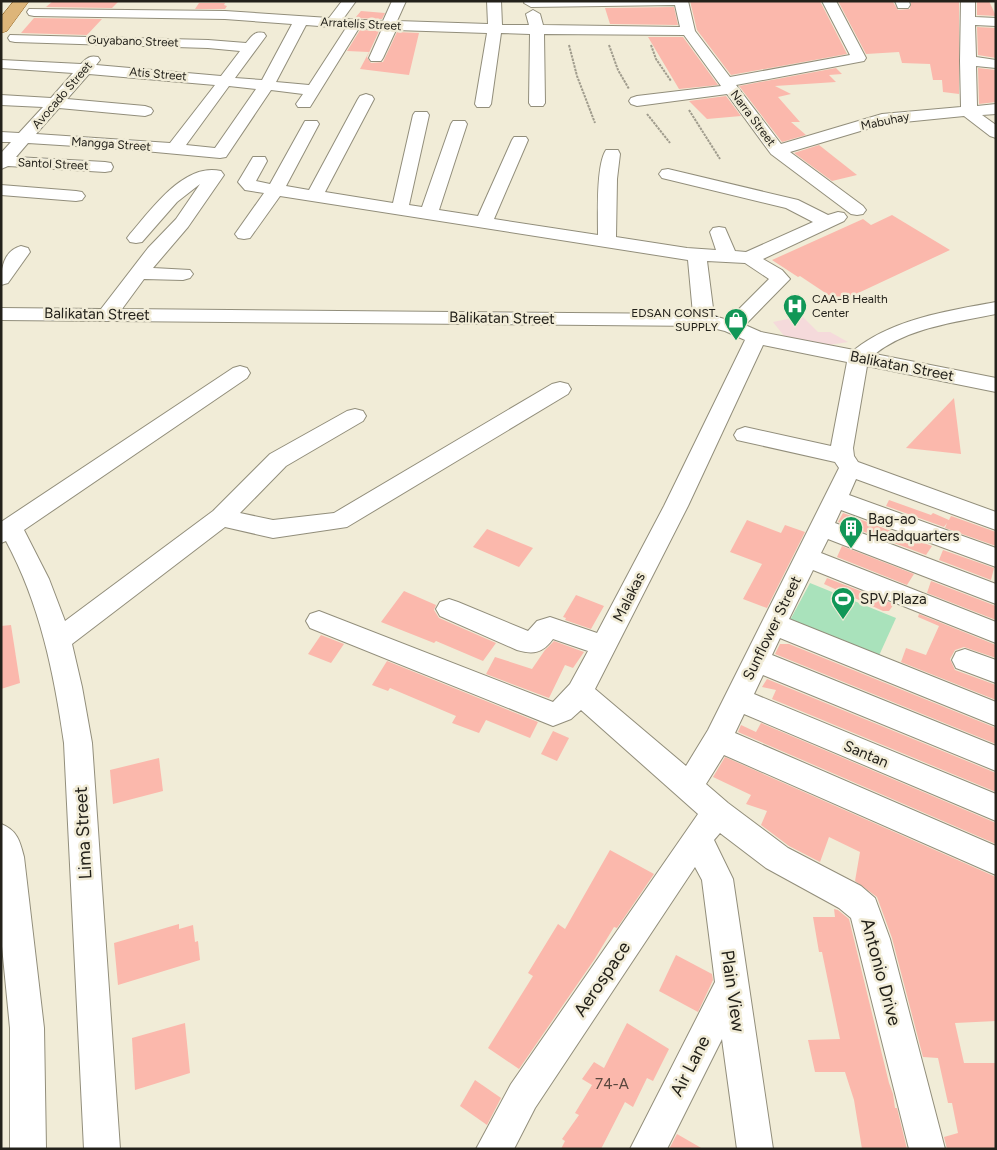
<svg xmlns="http://www.w3.org/2000/svg" width="997" height="1150" viewBox="0 0 997 1150" font-family="Figtree,sans-serif">
	<rect width="100%" height="100%" fill="#f1ecd7"/>
	<!-- medical -->
	<path fill="#f5dadb" d="M802 316 818 332H830L848 342 829 345 785 337 773 322Z"/>
	<!-- green -->
	<path fill="#a9e2bb" d="M810 583 896 618 877 660 789 622Z"/>
	<!-- building -->
	<g fill="#fbb8ac">
		<path d="M53 1H119L112 8 46 7Z"/>
		<path d="M690 1H820L847 54 731 75 697 30Z"/>
		<path d="M838 1 893 2 898 10 910 9 911 1H959V94L943 92 942 80H933L930 64 902 63 899 52 866 54Z"/>
		<path d="M977 1H989L996 16 977 15Z"/>
		<path d="M199 3H225L224 5 227 6 225 9H195Z"/>
		<path d="M674 7 678 25 610 24 605 8Z"/>
		<path d="M361 11 385 13 382 19 355 18Z"/>
		<path d="M34 18 102 19 87 35 21 33Z"/>
		<path d="M977 27 996 28V58L978 55Z"/>
		<path d="M360 30 379 31 367 57 371 63 383 62 397 32 419 33 409 75 360 69 369 52 347 51Z"/>
		<path d="M648 37H683L718 85 679 89Z"/>
		<path d="M836 68 842 74 829 75 836 82 775 86 791 94 778 97 800 122H791L806 135 782 142 739 86Z"/>
		<path d="M978 68 996 70V102L979 104Z"/>
		<path d="M726 96 741 116 707 119 689 101Z"/>
		<path d="M819 145 857 175 832 181 794 153Z"/>
		<path d="M892 215 950 250 839 302 800 276 798 277 772 260 863 219 871 225Z"/>
		<path d="M954 398 961 454 906 448Z"/>
		<path d="M889 500 931 515 933 513 949 520 951 516 996 532V546L945 528 947 523 944 527 886 506Z"/>
		<path d="M843 513 932 546 926 555 838 522Z"/>
		<path d="M747 520 781 533 785 525 805 532 767 608 743 599 762 564 730 552Z"/>
		<path d="M487 529 533 548 519 567 473 547Z"/>
		<path d="M842 546 914 574 907 585 837 557Z"/>
		<path d="M943 550 994 568 991 580 939 560Z"/>
		<path d="M827 578 894 604 889 611H883L824 584Z"/>
		<path d="M931 581 996 606V620L927 593Z"/>
		<path d="M404 591 436 605 434 610 439 618 496 643 483 661 436 641 434 643 381 622Z"/>
		<path d="M576 595 604 606 591 629 565 620 566 618 563 617Z"/>
		<path d="M919 614 996 645V658L964 647 955 650 950 659 955 670 996 685V700L901 662 906 648 926 655 939 626 918 617Z"/>
		<path d="M11 625 20 683 1 689V626Z"/>
		<path d="M321 635 344 644 331 663 308 654Z"/>
		<path d="M554 641 584 652 573 668 565 665 549 698 486 674 495 657 532 669 545 650Z"/>
		<path d="M780 644H789L996 728V744L775 654Z"/>
		<path d="M387 661 538 722 530 738 486 720 479 733 452 723 456 716 390 688 388 691 372 685Z"/>
		<path d="M767 679 996 773V792L772 699 776 690 762 687Z"/>
		<path d="M761 723 996 823V844L738 732 741 725 756 732Z"/>
		<path d="M553 731 569 738 557 761 541 754Z"/>
		<path d="M725 757 996 877V1021L955 1023 964 1063H996V1149H947L944 1137 958 1133 952 1103H948L938 1058 923 1057 892 938 877 897 855 881 860 852 829 837 820 862 789 846 761 825 767 811 746 804 751 795 713 777Z"/>
		<path d="M159 758 163 791 113 804 110 770Z"/>
		<path d="M610 850 654 874 617 928 614 927 594 960 519 1069 488 1048 533 976 528 973 558 924 565 929Z"/>
		<path d="M834 909 838 910 849 919 889 1083 893 1094 895 1108H897L907 1149H862L854 1100 845 1072H815L808 1040 840 1039 822 952H819L813 917H835Z"/>
		<path d="M179 924V929L193 925 195 942 198 941 200 960 118 985 114 943Z"/>
		<path d="M676 955 712 974 713 980 698 1012 659 991Z"/>
		<path d="M185 1023 190 1073 135 1090 132 1038Z"/>
		<path d="M627 1023 669 1049 653 1081 647 1078 633 1107 625 1102 601 1149H561L565 1141 562 1139 579 1115 575 1113 592 1085 582 1079 594 1062 604 1068Z"/>
		<path d="M475 1080 501 1098 487 1125 460 1106Z"/>
		<path d="M677 1134 703 1149H669Z"/>
	</g>
	<g fill="none" stroke-linecap="round" stroke-linejoin="round">
		<!-- minor casing -->
		<g stroke="#928e7b" stroke-width="2">
			<g id="minor">
				<path d="M342 1H356L343 19 383 21 392 1H406L397 21 488 24 487 1H501L502 25H529L526 14 533 10 540 14 543 25 680 27 675 5 531 7 524 3 525 1H688L695 31 730 77 850 55 822 1H836L866 58 864 61 736 85 781 144 882 114 961 107 960 61 961 1H975V17L996 18V26L975 25 976 57 996 60V68L976 66 977 106 996 104V114L982 115 996 125V138L990 136 964 116 884 124 790 152 863 206 866 210 863 214 857 215 851 214 771 154 727 94 637 106 631 104 629 101 631 98 637 96 721 86 684 35 544 34 545 103 543 106H531L529 103 530 34 501 33 491 104 489 107H477L475 104 487 33 396 30 383 58 381 61H371L369 58 382 29 359 28 310 107H298L296 104 303 94 271 90 226 157 220 158 123 149 28 143 16 157 105 162 111 163 113 167 111 171 105 172 8 166 1 169V153L11 142H1V132L19 133 43 107 1 105V95L51 98 73 73 1 68V60L81 64C87 58 90 55 98 57L100 60 96 65 221 76 240 51 208 48 15 42 10 41 8 38 10 35 208 40 246 43C252 36 254 31 264 33L266 36 235 78 262 80 292 24 225 19 34 16 29 15 27 12 29 9 225 11 329 18ZM306 25 346 28 309 85 276 82ZM89 74 215 85 170 143 36 134 59 108 145 116 151 114 153 111 151 108 145 106 67 99ZM229 86 256 89 215 148 186 145Z"/>
				<path d="M895 1H909L910 5 908 8H898Z"/>
				<path d="M366 94 372 96 374 99 325 192 393 203 413 115 415 112H427L429 115 409 205 422 207 451 124 453 121H465L467 124 439 210 478 216 512 140 514 137H526L528 140 494 219 598 235C598 215 596 165 606 150H618L620 154 617 179 616 237 687 248 716 250 710 232 713 228 719 227 725 228 735 251 746 252 813 222 786 208 662 178 659 174 662 170 668 169 798 200 828 215 838 212 844 213 847 217 844 221 763 259 782 270 790 279 745 325 761 332 854 350C893 319 947 311 996 302V314C956 322 907 328 875 354L996 378V392L867 366 853 448 854 456 858 462 996 512V530L856 479 849 495 996 548V567L841 510 835 523 996 584V604L828 539 821 553 996 622V643L813 570 789 619 996 702V726L780 638 772 655 996 746V771L763 675 754 694 996 794V821L744 714 735 733 996 846V875L724 755 706 784 728 803 788 848 861 886 875 898 890 939 945 1149H909L851 918 839 908 766 868 720 833 714 840 733 879 773 1149H737L722 1039 667 1149H630L715 982 702 880 695 867 535 1108 514 1149H476L511 1084 698 814 581 710 571 719 553 726 310 628 306 621 310 614 319 611 553 702 570 684 588 651 553 639C543 653 533 655 517 650L440 616 436 609 440 602 449 599 458 602 528 631 537 621 550 617 597 633 664 506 745 340 725 331 704 326 1 320V308L101 309 148 248 176 219 200 184 177 202 142 242 136 243 130 242 127 238 130 234C151 210 184 162 221 171L224 175 188 227 153 268 190 270 193 274 190 278 183 280 144 279 122 309 693 314 688 260 280 196 250 238 244 239 238 238 235 234 264 193 245 190 238 182 253 157H265L267 161 256 181 270 184 305 121H317L319 124 286 186 309 190 358 99 360 96ZM707 261 745 263 769 279 728 320 714 316ZM763 345 847 362 831 446 745 427 737 430 734 435 737 440 835 462 839 468 708 730 686 766 595 689 688 506Z"/>
				<path d="M1 185 76 191 82 192 85 196 82 200 76 201 1 195Z"/>
				<path d="M21 246 28 248 30 252 8 283 1 285C1 269 3 251 21 246Z"/>
				<path d="M240 366 247 368 250 373 247 378 24 530 49 579 65 621 213 511 270 454 347 411 355 409 363 411 366 416 363 421 286 466 240 513 273 520 334 513 552 384 560 382 568 384 571 389 568 394 347 527 273 538 225 527 72 644 82 687 92 743 120 1149H84L64 743C54 673 40 604 6 541L1 543V522L233 368Z"/>
				<path d="M965 649 996 660V683L956 668 952 660 956 652Z"/>
				<path d="M1 824C17 830 20 841 24 857L44 1028 46 1149H10V1028L1 936Z"/>
			</g>
		</g>
		<!-- major casing -->
		<g stroke="#8e611e" stroke-width="1">
			<path id="major" d="M14 1H29L7 31 1 33V17Z"/>
		</g>
		<!-- path -->
		<g stroke="#a09c8d" stroke-width="2" stroke-dasharray="2.5 1" stroke-linecap="butt">
			<path d="M569 45 577 76 595 123"/>
			<path d="M609 45 618 70 629 89"/>
			<path d="M651 45 656 59 671 81"/>
			<path d="M689 110 720 159"/>
			<path d="M647 114 670 143"/>
		</g>
		<!-- minor -->
		<use href="#minor" fill="#fff" fill-rule="evenodd"/>
		<!-- major -->
		<use href="#major" fill="#ddb579" fill-rule="evenodd"/>
	</g>
	<!-- icons -->
	<defs>
		<g id="hospital-pin" transform="scale(1.25)"><path d="M0 17L-7.5 6A9.5 9.5 0 1 1 7.5 6Z" fill="#119757" stroke="#f1ecd7"/><path d="M-5-5h3v3.5h4V-5h3V5h-3V1.5h-4V5h-3Z" fill="#fff"/></g>
		<g id="shop-pin" transform="scale(1.25)"><path d="M0 17L-7.5 6A9.5 9.5 0 1 1 7.5 6Z" fill="#119757" stroke="#f1ecd7"/><path d="M-5-2.5h2.3a2.7 3.5 0 0 1 5.4 0H5L5.5 6h-11ZM-1.5-2.5h3a1.5 2.3 0 0 0-3 0Z" fill="#fff"/></g>
		<g id="building-pin" transform="scale(1.25)"><path d="M0 17L-7.5 6A9.5 9.5 0 1 1 7.5 6Z" fill="#119757" stroke="#f1ecd7"/><path d="M-4-6H4V6H1V3H-1V6H-4ZM-2.5-4.3h1.7v1.8h-1.7ZM.8-4.3h1.7v1.8H.8ZM-2.5-1h1.7V.8h-1.7ZM.8-1h1.7V.8H.8Z" fill="#fff"/></g>
		<g id="stadium-pin" transform="scale(1.25)"><path d="M0 17L-7.5 6A9.5 9.5 0 1 1 7.5 6Z" fill="#119757" stroke="#f1ecd7"/><path d="M0-5a6.5 5 0 1 0 0 10a6.5 5 0 1 0 0-10ZM-3.5-1.8h7v3.6h-7Z" fill="#fff"/></g>
	</defs>
	<g fill-rule="evenodd">
		<use href="#hospital-pin" x="795" y="306"/>
		<use href="#shop-pin" x="736" y="320"/>
		<use href="#building-pin" x="851" y="528"/>
		<use href="#stadium-pin" x="843" y="599"/>
	</g>
	<g text-anchor="middle" dominant-baseline="central" stroke-width="5" stroke-linejoin="round" paint-order="stroke">
		<!-- far-street labels -->
		<g font-size="12" fill="#23211a" stroke="#f1ecd7">
			<text transform="translate(361 24) rotate(3)">Arratelis Street</text>
			<text transform="translate(133 41) rotate(2)">Guyabano Street</text>
			<text transform="translate(158 74) rotate(5)">Atis Street</text>
			<text transform="translate(62 95) rotate(-49)">Avocado Street</text>
			<text transform="translate(753 118) rotate(53)">Narra Street</text>
			<text transform="translate(885 121) rotate(-12)">Mabuhay</text>
			<text transform="translate(111 144) rotate(4)">Mangga Street</text>
			<text transform="translate(53 164) rotate(3)">Santol Street</text>
		</g>
		<!-- far-poi labels -->
		<g font-size="12" fill="#23211a" stroke="#f1ecd7" text-anchor="start">
			<text x="812" y="299">CAA-B Health<tspan x="812" dy="14">Center</tspan></text>
			<text x="718" y="313" text-anchor="end">EDSAN CONST.<tspan x="718" dy="14">SUPPLY</tspan></text>
		</g>
		<!-- street labels -->
		<g font-size="15" fill="#23211a" stroke="#f1ecd7">
			<text transform="translate(97 314) rotate(1)">Balikatan Street</text>
			<text transform="translate(502 318) rotate(1)">Balikatan Street</text>
			<text transform="translate(902 366) rotate(11)">Balikatan Street</text>
			<text transform="translate(629 597) rotate(-63)">Malakas</text>
			<text transform="translate(772 628) rotate(-64)">Sunflower Street</text>
			<text transform="translate(866 754) rotate(23)">Santan</text>
		</g>
		<!-- poi labels -->
		<g font-size="15" fill="#23211a" stroke="#f1ecd7" text-anchor="start">
			<text x="868" y="519">Bag-ao<tspan x="868" dy="17">Headquarters</tspan></text>
			<text x="860" y="599">SPV Plaza</text>
		</g>
		<!-- near-number labels -->
		<g font-size="15" fill="#59473e">
			<text x="612" y="1084">74-A</text>
		</g>
		<!-- near-street labels -->
		<g font-size="18" fill="#23211a" stroke="#f1ecd7">
			<text transform="translate(83 833) rotate(-93)">Lima Street</text>
			<text transform="translate(881 972) rotate(75)">Antonio Drive</text>
			<text transform="translate(602 979) rotate(-56)">Aerospace</text>
			<text transform="translate(733 991) rotate(82)">Plain View</text>
			<text transform="translate(690 1066) rotate(-63)">Air Lane</text>
		</g>
	</g>
	<!-- border -->
	<rect width="997" height="1150" fill="none" stroke="#23211a" stroke-width="5"/>
</svg>
